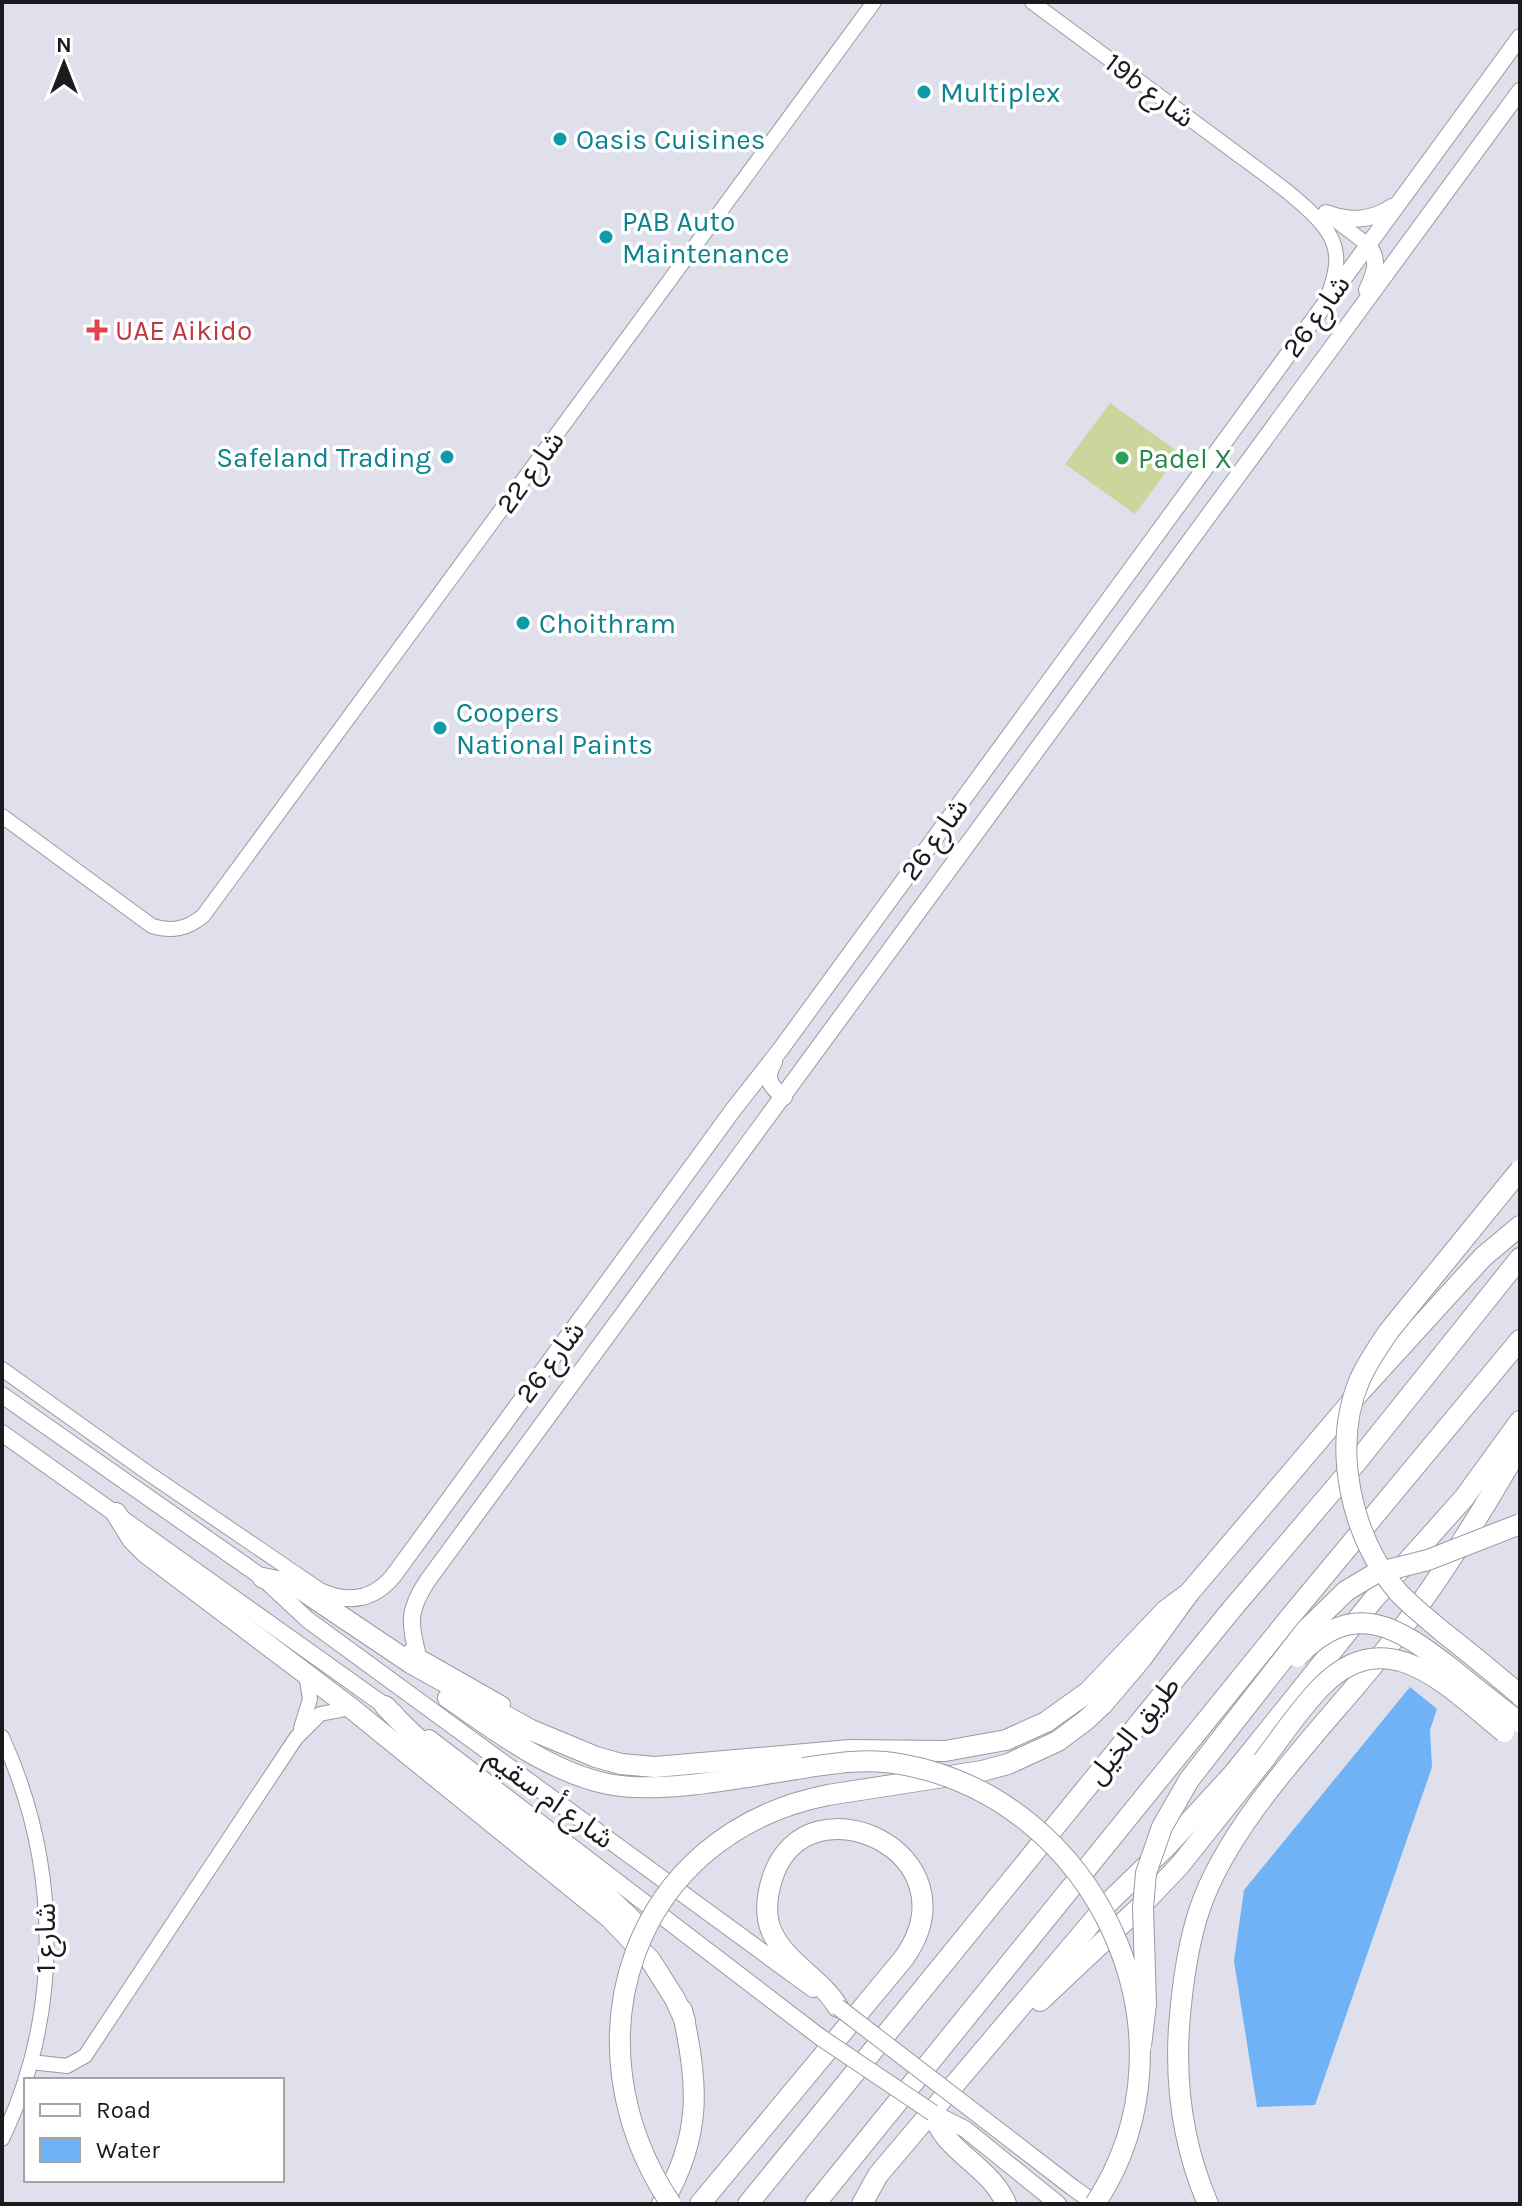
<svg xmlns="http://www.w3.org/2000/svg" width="1522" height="2206" viewBox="0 0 1522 2206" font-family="Karla,'Noto Sans Arabic',sans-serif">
	<rect width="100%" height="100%" fill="#dfe0eb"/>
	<!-- green -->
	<path fill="#cbd59c" d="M1110 403 1180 453 1135 514 1065 464Z"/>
	<!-- water -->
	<path fill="#6fb3f6" d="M1410 1687 1437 1709 1430 1730 1432 1767 1315 2105 1257 2107 1234 1961 1244 1890Z"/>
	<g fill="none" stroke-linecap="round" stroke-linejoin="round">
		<!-- minor casing -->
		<g stroke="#989aa4" stroke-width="16">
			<g id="minor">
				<path d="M1032 2C1097 50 1163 99 1228 147 1254 167 1314 207 1329 234 1341 254 1336 273 1329 293"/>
				<path d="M1330 216 1368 245"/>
				<path d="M2 816 152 926C172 932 187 929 203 916L874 2"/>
				<path d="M2 1369 148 1473 323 1592"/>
				<path d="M410 1651 503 1704"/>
				<path d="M301 1728 310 1699 306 1674"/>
				<path d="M2 1737C60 1864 63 2012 2 2139"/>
				<path d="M31 2062 67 2066 85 2056 296 1738 320 1714 351 1708"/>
			</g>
		</g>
		<!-- major casing -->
		<g stroke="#989aa4" stroke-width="18">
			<g id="major">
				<path d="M1326 213C1350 222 1371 221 1392 207"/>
				<path d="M1367 290C1375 273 1380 261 1368 245"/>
				<path d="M774 1062C764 1079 770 1086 784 1097"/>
				<path d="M2 1395 263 1578 308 1620 813 1989"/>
				<path d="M2 1433 395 1713"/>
				<path d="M322 1592C350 1604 375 1599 394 1575L733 1110 780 1050 1520 37"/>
				<path d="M418 1656C409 1622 408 1610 428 1580L1520 91"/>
				<path d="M429 1738 820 2037"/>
				<path d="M933 2113 965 2129 1058 2204"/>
				<path d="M1072 2187 1096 2204"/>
			</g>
		</g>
		<!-- highway casing -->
		<g stroke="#989aa4" stroke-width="22">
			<g id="highway">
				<path d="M116 1513 132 1539 146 1553 351 1708 610 1918 651 1961 675 1999 685 2021"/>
				<path d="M263 1578 283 1582 302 1590 412 1664 531 1730 596 1757 621 1764 655 1767 850 1750 945 1751 1006 1740 1046 1722 1088 1692 1166 1610 1189 1593"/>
				<path d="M448 1698C497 1731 549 1772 608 1784 661 1795 749 1776 803 1768"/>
				<path d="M385 1706C461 1788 560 1846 638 1926"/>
				<path d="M828 1795 982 1771 1008 1764 1058 1741 1086 1720 1103 1704 1142 1658 1189 1593 1358 1394 1483 1257 1520 1226"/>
				<path d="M1040 2001 1142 1905 1180 1865 1263 1761"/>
				<path d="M933 2113C944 2152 991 2166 1006 2204"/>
				<path d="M662 2204C702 2137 699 2083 682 2010"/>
				<path d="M700 2204 904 1958C978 1853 808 1775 773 1876 767 1894 764 1912 771 1930 785 1963 820 1977 838 2007"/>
				<path d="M748 2204 1232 1609 1356 1463 1520 1258"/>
				<path d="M815 2204 1295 1611 1520 1340"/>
				<path d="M862 2204 878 2175 1109 1902 1168 1845 1234 1773 1373 1600 1464 1498 1520 1421"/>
				<path d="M1208 2204C1183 2146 1175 2089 1179 2027 1182 1987 1187 1946 1200 1908 1232 1815 1327 1725 1387 1648 1437 1585 1480 1515 1520 1446"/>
			</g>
		</g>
		<!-- minor -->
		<use href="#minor" stroke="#fff" stroke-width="14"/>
		<!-- major -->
		<use href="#major" stroke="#fff" stroke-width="16"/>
		<!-- highway -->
		<use href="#highway" stroke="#fff" stroke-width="20"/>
		<!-- major-bridge casing -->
		<g stroke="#989aa4" stroke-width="18" stroke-linecap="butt">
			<g id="major-bridge">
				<path d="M838 2007 1072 2187"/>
				<path d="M820 2037 933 2113"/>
			</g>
		</g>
		<!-- highway-bridge casing -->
		<g stroke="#989aa4" stroke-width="22" stroke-linecap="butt">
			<g id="highway-bridge">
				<path d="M1520 1170 1389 1331C1378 1347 1368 1362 1360 1379 1331 1447 1351 1537 1398 1592 1412 1607 1429 1620 1444 1633 1470 1653 1495 1674 1520 1695"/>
				<path d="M1297 1657C1354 1597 1398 1627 1452 1669 1474 1687 1497 1705 1519 1722"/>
				<path d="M1263 1761C1281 1737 1299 1710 1320 1688 1387 1618 1448 1687 1504 1732"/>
				<path d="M803 1768C835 1763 868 1758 900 1764 1097 1798 1207 2035 1095 2204"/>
				<path d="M1141 2046 1146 2004 1143 1908 1146 1873 1162 1827 1189 1780 1306 1630 1346 1591 1376 1573 1428 1560 1520 1524"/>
				<path d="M671 2204C563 2043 631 1834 828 1795"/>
			</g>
		</g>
		<!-- major-bridge -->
		<use href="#major-bridge" stroke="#fff" stroke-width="16"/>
		<!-- highway-bridge -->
		<use href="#highway-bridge" stroke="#fff" stroke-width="20"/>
	</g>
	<!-- markers -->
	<g fill="#0f9aa8" stroke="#fff" stroke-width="3">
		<circle cx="924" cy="92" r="8"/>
		<circle cx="560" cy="139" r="8"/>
		<circle cx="606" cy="237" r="8"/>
		<circle cx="447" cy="457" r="8"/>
		<circle cx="523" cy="623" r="8"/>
		<circle cx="440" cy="728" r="8"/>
	</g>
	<path fill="#e0444e" stroke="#fff" stroke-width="3" d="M93 318h8v8h8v8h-8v8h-8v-8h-8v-8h8z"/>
	<circle fill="#2e9e5b" stroke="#fff" stroke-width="3" cx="1122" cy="458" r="8"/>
	<g text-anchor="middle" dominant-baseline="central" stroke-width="7" stroke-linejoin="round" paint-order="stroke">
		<!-- street labels -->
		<g font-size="28" fill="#1b1b1f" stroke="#fff">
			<text transform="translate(1150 90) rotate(37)">19b شارع</text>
			<text transform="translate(1316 316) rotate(-54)">شارع 26</text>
			<text transform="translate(530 472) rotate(-54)">شارع 22</text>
			<text transform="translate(934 839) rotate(-54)">شارع 26</text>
			<text transform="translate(550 1362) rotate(-53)">شارع 26</text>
			<text transform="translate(1133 1730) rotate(-51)">طريق الخيل</text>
			<text transform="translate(550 1798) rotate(36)">شارع أم سقيم</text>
			<text transform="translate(45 1938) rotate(-90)">شارع 1</text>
		</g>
		<!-- culture labels -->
		<g font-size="28" fill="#0d838f" stroke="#fff" text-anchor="start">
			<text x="940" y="92">Multiplex</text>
			<text x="576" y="139">Oasis Cuisines</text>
			<text x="622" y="221">PAB Auto<tspan x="622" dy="32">Maintenance</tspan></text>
			<text x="431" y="457" text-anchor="end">Safeland Trading</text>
			<text x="539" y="623">Choithram</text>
			<text x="456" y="712">Coopers<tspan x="456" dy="32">National Paints</tspan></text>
		</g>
		<!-- health labels -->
		<g font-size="28" fill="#be3a42" stroke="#fff" text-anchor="start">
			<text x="115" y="330">UAE Aikido</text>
		</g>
		<!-- leisure labels -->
		<g font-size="28" fill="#27864d" stroke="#fff" text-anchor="start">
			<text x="1138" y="458">Padel X</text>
		</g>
	</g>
	<!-- border -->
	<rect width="1522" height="2206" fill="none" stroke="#1b1b1f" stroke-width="8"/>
	<!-- legend -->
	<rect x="24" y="2078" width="260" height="104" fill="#ffffff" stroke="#a4a4a5" stroke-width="2"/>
	<rect x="40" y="2104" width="40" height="12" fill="#ffffff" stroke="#a4a4a5" stroke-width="2"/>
	<text x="96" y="2118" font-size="24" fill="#1b1b1f">Road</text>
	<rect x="40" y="2138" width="40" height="24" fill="#6fb3f6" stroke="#a4a4a5" stroke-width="2"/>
	<text x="96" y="2158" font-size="24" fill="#1b1b1f">Water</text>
	<!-- north arrow -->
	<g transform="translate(64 64)" stroke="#ffffff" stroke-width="6" paint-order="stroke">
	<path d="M0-6L14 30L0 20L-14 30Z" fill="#1b1b1f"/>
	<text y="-12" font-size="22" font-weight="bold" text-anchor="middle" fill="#1b1b1f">N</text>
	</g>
</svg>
